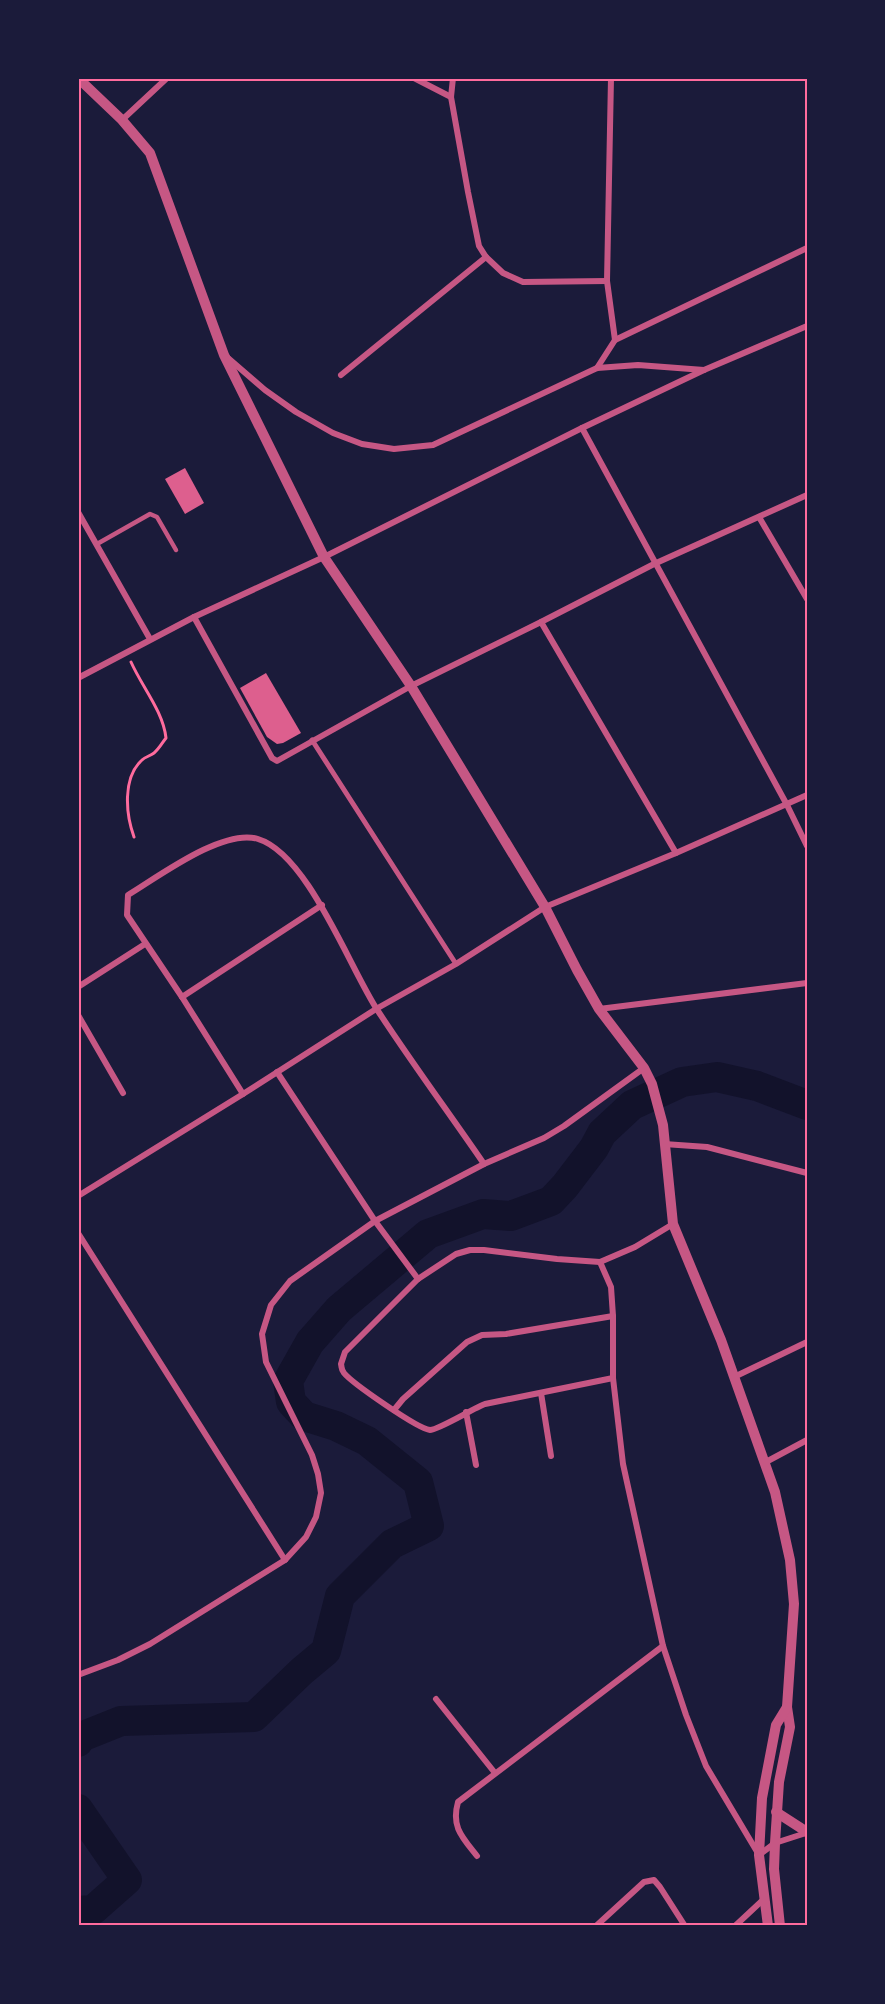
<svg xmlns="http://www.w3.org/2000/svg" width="885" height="2004" viewBox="0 0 885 2004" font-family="'Sofia Sans Condensed',sans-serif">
	<rect width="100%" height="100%" fill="#1b1b3a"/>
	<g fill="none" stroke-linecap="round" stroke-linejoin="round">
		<!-- river -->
		<g stroke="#12122b" stroke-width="30">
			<path d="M78 1742 81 1737 121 1721 254 1717 302 1671 326 1651 340 1596 392 1544 429 1526 418 1482 367 1441 336 1426 304 1416 291 1402 288 1381 310 1342 339 1309 428 1234 483 1214 511 1216 551 1201 565 1186 594 1148 602 1133 632 1105 682 1082 717 1077 757 1086 807 1105"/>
			<path d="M78 1809 127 1880 93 1910 78 1911"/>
		</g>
	</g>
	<!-- building -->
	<g fill="#dd5f8e">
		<path d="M185 468 204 503 185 514 165 479Z"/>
		<path d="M266 673 301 733 283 743 277 744 267 737 240 688Z"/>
	</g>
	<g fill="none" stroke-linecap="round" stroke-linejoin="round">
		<!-- path -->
		<path stroke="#ff6b9d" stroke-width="3" d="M131 662C142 687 163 711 166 738 162 743 159 749 154 753 150 756 145 757 142 760 122 778 126 815 134 837"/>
		<!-- service -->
		<path stroke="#c65784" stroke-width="4.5" d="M97 544 150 514 157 517 176 550"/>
		<!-- pedestrian -->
		<path stroke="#c65784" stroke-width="5" d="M312 740 456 964"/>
		<!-- minor -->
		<g stroke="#c65784" stroke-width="6">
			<path d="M414 78 451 97"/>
			<path d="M453 78 451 97 468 192 479 246 486 257 503 273 523 282 607 281"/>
			<path d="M122 120 167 78"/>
			<path d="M615 340 807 248"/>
			<path d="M228 358 265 390 296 412 333 433 362 444 394 449 433 445 597 368 638 365 704 370"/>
			<path d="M597 368 615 340 607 281 611 78"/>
			<path d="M341 375 486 257"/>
			<path d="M582 428 787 805 807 846"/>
			<path d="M78 512 150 639"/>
			<path d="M759 517 807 599"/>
			<path d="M194 617 272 758 277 761 411 686 541 622 654 564 807 495"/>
			<path d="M541 622 676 853"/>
			<path d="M78 678 194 617 324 557 582 428 704 370 807 326"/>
			<path d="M78 987 145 944"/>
			<path d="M182 997 322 905"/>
			<path d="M599 1009 807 983"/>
			<path d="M78 1015 123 1093"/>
			<path d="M277 1072 375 1221 418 1279"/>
			<path d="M243 1094 182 997 127 915 128 895C158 877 223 828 258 839 308 854 350 969 378 1011 412 1063 449 1113 484 1164"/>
			<path d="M664 1144 707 1147 807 1173"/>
			<path d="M78 1196 243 1094 376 1009 456 964 545 907 676 853 807 795"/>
			<path d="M78 1233 285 1560"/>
			<path d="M600 1262 611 1287 613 1316V1378L623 1464 663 1646 686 1715 706 1766 759 1855 775 1843 806 1833"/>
			<path d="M734 1377 807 1342"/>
			<path d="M613 1378 485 1404C474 1408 438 1430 430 1430 418 1429 352 1383 344 1373 341 1369 342 1368 341 1364L345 1352 418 1279 456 1254 470 1250H484L557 1259 600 1262 635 1247 673 1224"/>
			<path d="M541 1393 551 1456"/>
			<path d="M394 1410 403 1399 467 1342 482 1335 506 1334 613 1316"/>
			<path d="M466 1412 476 1465"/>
			<path d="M764 1463 807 1440"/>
			<path d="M78 1675 118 1660 150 1644 285 1560 306 1537 316 1517 321 1493 318 1474 312 1455 266 1362 262 1334 271 1305 290 1281 375 1221 484 1164 544 1138 564 1126 644 1068"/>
			<path d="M436 1699 495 1773"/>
			<path d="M477 1856C462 1837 451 1827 458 1802L663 1646"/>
			<path d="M596 1926 644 1882 654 1880 660 1887 685 1926"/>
			<path d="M735 1926 764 1899"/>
		</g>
		<!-- tertiary -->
		<g stroke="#c65784" stroke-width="10">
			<path d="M78 78 122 120 150 153 224 355 324 557 411 686 545 907 577 970 599 1009 644 1068 652 1084 663 1125 673 1224 721 1340 775 1492 790 1560 794 1604 787 1707 790 1727 779 1782 775 1843 774 1869 780 1926"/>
			<path d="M776 1812 807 1832"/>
			<path d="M768 1926 759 1855 762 1798 776 1725 787 1707"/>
		</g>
	</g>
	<!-- border -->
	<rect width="885" height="2004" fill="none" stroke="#1b1b3a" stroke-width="159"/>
	<rect x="80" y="80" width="726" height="1844" fill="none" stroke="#ff6b9d" stroke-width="2"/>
</svg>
